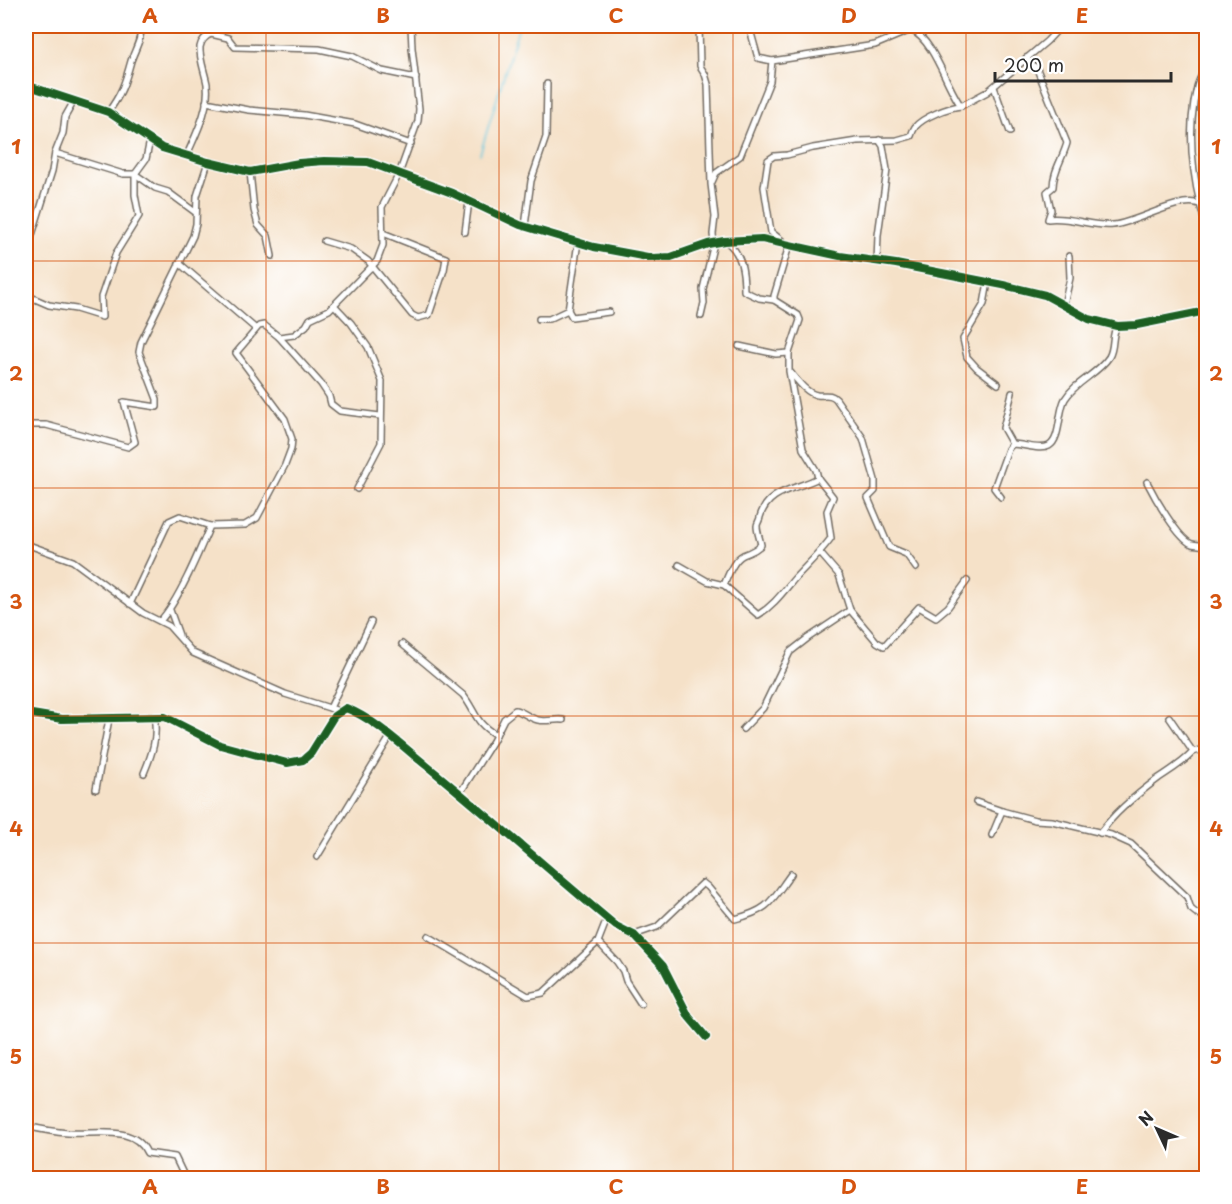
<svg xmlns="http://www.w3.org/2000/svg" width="1232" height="1204" viewBox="0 0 1232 1204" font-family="'Playpen Sans',sans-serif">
	<rect width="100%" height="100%" fill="#fff"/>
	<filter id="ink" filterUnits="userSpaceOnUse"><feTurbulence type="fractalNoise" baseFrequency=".0167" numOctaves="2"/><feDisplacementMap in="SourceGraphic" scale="12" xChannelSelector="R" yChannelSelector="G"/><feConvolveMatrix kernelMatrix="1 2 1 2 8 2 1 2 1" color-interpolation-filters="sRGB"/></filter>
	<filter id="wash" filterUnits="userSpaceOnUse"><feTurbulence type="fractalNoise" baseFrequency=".008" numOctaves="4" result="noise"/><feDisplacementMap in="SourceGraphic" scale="24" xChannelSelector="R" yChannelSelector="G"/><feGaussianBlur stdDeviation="1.35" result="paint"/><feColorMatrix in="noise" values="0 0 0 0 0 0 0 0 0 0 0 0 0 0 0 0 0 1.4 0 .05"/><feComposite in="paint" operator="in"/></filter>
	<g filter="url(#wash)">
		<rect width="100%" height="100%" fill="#f5e1c8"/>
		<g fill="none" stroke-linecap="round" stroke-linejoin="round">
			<!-- stream -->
			<path stroke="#60c6de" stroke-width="1.5" d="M480 154 519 26"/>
		</g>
	</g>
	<g filter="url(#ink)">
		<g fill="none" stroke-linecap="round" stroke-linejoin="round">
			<!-- street casing -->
			<g stroke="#726b62" stroke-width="8">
				<g id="street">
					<path d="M699 26 700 66 705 74 708 84 711 184 715 217 713 234 714 243 703 289 704 303 701 316"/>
					<path d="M749 26 758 58 772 61"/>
					<path d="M911 30C934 40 946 86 961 106L987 92 1047 41 1061 26"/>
					<path d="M211 34 228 38 235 47 319 49 352 56 382 71 416 78"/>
					<path d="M1026 58 1037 69 1067 143C1063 158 1053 171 1053 187L1047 192 1051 210 1048 219C1070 216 1091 227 1113 225 1137 223 1179 196 1199 204"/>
					<path d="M1206 65C1204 72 1199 79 1197 87 1186 132 1193 182 1206 226"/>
					<path d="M26 85 108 112 162 148 208 162 250 172 299 163 324 161 368 162 452 193 520 225 594 247 653 258 671 257 708 244 724 241 762 239 840 256 896 264 1003 285 1045 295 1089 319 1117 326 1137 325 1206 311"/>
					<path d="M994 87 1010 132"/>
					<path d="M206 102 249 110 304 115 355 124 411 144"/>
					<path d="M108 112C121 95 125 83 131 61 135 49 142 39 141 26"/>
					<path d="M55 153 123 174H135L155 188 168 192 195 212"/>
					<path d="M187 155C196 134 210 108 207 84 205 73 199 58 200 47 201 41 206 36 211 34L212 26"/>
					<path d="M250 172 254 210 258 225 268 236 272 256"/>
					<path d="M712 182 716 173 740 156 770 81 772 61 875 45 911 30 908 26"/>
					<path d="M525 226 531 181 546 137 547 84"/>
					<path d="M465 232 469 201"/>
					<path d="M324 241 351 249 368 261 412 315 418 318 429 315 444 270 446 258 383 233"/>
					<path d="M725 241C742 252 744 272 744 291L759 298 774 300"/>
					<path d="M26 254 52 171 55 153 63 133 65 117 74 101"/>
					<path d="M877 262 878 235 887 170 883 146 879 140"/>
					<path d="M179 263 256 329"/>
					<path d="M988 282 984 304 963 339 967 357 977 368 998 384"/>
					<path d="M26 295 49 305 76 309 102 317 101 297 116 253 139 216 135 195V174L146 159 150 140"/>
					<path d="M334 305 351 323 368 347 382 381 381 443 357 489"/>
					<path d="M1064 305 1070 278 1069 256"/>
					<path d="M568 310 572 317 609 312"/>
					<path d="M539 319H549L568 310 578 242"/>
					<path d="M279 337 321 384 329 396 331 404 340 411 380 416"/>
					<path d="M739 346 776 354 789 353 800 320 798 315 774 300V296L788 249 785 243 771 232 764 187 768 160 774 156 787 155 813 148 857 141 897 140 911 136C912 133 913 130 915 127 923 117 949 107 961 106"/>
					<path d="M790 372C797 380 806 393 817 395 825 396 830 393 836 399L863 438 875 480V491L868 498 889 547 906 554 916 568"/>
					<path d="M1012 393 1003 428 1012 444C1023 444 1040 451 1049 446 1061 439 1058 411 1065 399 1076 381 1098 374 1109 357 1115 347 1111 335 1117 326"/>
					<path d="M26 425H46L128 447 135 442 124 402 157 407V399L139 352 141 342 193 236 196 224 197 196 208 162"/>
					<path d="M1147 482C1154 496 1178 539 1192 544 1196 545 1202 545 1206 546"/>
					<path d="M1001 497 994 488 1008 449 1012 444"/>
					<path d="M26 544 73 561 143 613 169 626 193 653 285 694 339 711"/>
					<path d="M820 553 839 575 850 610 877 642 884 646 919 607 936 617 948 607 967 581"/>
					<path d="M679 565 707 581 724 585C728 576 733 560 743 555 752 551 753 552 761 545 760 539 757 532 757 526 757 523 760 520 760 517 768 489 796 490 818 478L816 470 803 449 789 371V353"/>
					<path d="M724 585 758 615C774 605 783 592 795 578 807 565 820 553 831 538L827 511 833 497 818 478"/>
					<path d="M130 604 169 521 180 516 210 526 245 525 257 518 285 465 291 449 292 439 285 419 236 353 259 326 264 325 279 337 294 335 306 326 310 319 329 310 377 261 383 245 382 207 399 174 418 121 419 109 412 48 411 26"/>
					<path d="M170 610 179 635"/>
					<path d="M160 621C178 602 199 552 210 526"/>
					<path d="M402 644 463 695C477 713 474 722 496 735"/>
					<path d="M330 708 371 622"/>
					<path d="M26 713 62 719 165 717 220 745 287 763 303 760 311 753 334 716 346 708C376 720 402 746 427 766 491 818 552 873 616 926L634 935 663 966 689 1017 706 1037"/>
					<path d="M743 729 763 708 790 652 808 638 850 610"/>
					<path d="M1193 752 1206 748"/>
					<path d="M144 773C152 754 158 737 154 717"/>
					<path d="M96 789 109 719"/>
					<path d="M460 793 493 741 504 719 515 710C524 712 529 718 538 720 547 722 554 719 563 720"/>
					<path d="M976 802 1002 811"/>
					<path d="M1100 833C1116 811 1137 794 1159 778 1171 770 1183 763 1193 752L1169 717"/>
					<path d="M992 835 1002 811 1035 820 1052 821 1111 835 1131 844 1187 897 1191 909 1196 913 1206 917"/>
					<path d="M317 857 390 737"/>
					<path d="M634 935 657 927 703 883 708 887 735 919C770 910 771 901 791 874"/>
					<path d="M428 936 528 996 543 993 598 942 607 919"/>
					<path d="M598 942 617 962 623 971 626 981 641 1004"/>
					<path d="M26 1126C39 1129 54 1132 68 1133 94 1135 134 1124 147 1153L175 1157 185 1178"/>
				</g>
			</g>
			<!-- street -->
			<use href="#street" stroke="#fff" stroke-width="5"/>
			<!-- cycleway casing -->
			<g stroke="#fff" stroke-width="11">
				<g id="cycleway">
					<path d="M26 85 108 112 162 148 208 162 250 172 299 163 324 161 368 162 452 193 520 225 594 247 653 258 671 257 708 244 724 241 762 239 840 256 896 264 1003 285 1045 295 1089 319 1117 326 1137 325 1206 311"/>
					<path d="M26 713 62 719 165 717 220 745 287 763 303 760 311 753 334 716 346 708C376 720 402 746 427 766 491 818 552 873 616 926L634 935 663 966 689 1017 706 1037"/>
				</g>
			</g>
			<!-- cycleway -->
			<use href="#cycleway" stroke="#1b5e20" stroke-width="8"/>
		</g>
	</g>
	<!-- grid -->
	<path fill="none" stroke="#d5540f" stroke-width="1.5" stroke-opacity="0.55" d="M266 26V1178M499 26V1178M733 26V1178M966 26V1178M26 261H1206M26 488H1206M26 716H1206M26 943H1206"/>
	<!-- margin -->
	<rect width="1232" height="1204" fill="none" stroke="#fff" stroke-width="66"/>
	<!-- north arrow -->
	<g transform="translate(1157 1129) rotate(314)" stroke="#ffffff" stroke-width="4.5" paint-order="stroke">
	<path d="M0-4.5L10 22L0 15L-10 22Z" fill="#2b2b2b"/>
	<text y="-9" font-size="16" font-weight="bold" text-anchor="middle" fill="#2b2b2b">N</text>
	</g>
	<!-- scale -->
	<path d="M995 72v9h176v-9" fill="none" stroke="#2b2b2b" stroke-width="3"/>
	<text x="1004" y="72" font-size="18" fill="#2b2b2b" stroke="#ffffff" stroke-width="4.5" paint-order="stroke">200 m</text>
	<rect x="33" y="33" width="1166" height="1138" fill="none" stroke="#d5540f" stroke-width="2"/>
	<g font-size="20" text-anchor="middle" font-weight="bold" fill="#d5540f">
		<text x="150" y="23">A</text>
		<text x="383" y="23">B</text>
		<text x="616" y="23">C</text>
		<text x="849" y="23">D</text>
		<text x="1082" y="23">E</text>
		<text x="16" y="154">1</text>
		<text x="1216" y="154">1</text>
		<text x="16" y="381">2</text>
		<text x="1216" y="381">2</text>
		<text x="16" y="609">3</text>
		<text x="1216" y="609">3</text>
		<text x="16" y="836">4</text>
		<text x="1216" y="836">4</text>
		<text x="16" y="1064">5</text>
		<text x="1216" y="1064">5</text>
		<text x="150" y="1194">A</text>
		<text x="383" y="1194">B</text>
		<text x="616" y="1194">C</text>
		<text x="849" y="1194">D</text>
		<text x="1082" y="1194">E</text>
	</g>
</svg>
